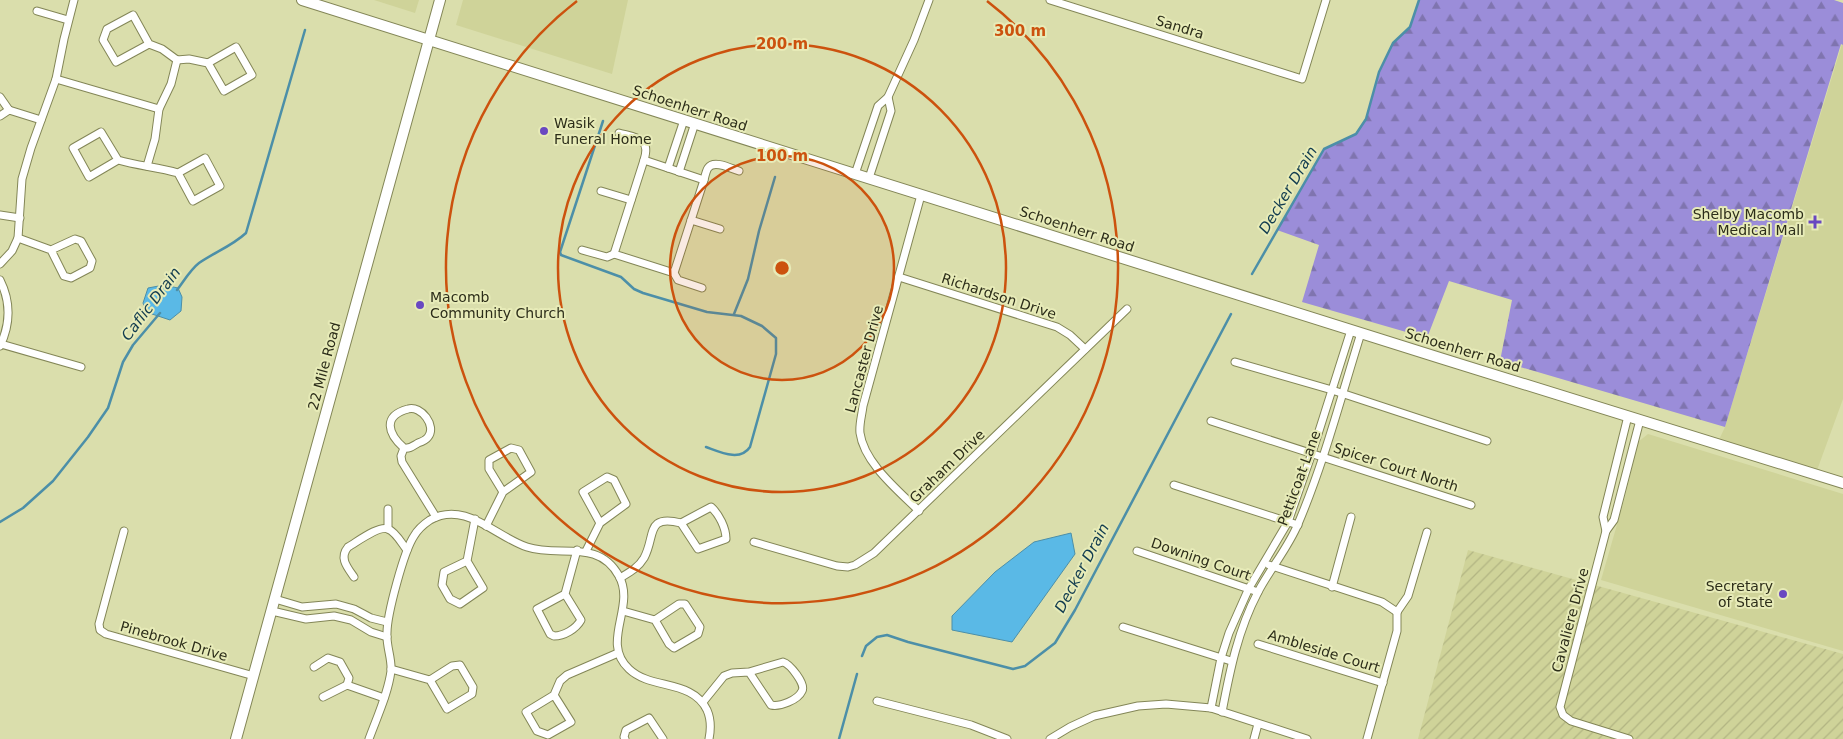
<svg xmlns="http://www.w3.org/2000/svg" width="1843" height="739" viewBox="0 0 1843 739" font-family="'DejaVu Sans',sans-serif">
	<defs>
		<pattern id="industrial-furrows" width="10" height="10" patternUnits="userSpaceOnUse" patternTransform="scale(1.25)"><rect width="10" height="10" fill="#cfd399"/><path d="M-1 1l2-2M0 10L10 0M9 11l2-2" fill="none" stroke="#b2b583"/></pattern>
		<pattern id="forest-firs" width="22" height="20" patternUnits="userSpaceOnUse" patternTransform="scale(1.25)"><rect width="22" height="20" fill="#9b8dd9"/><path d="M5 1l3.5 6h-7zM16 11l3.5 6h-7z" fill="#7f74af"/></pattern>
	</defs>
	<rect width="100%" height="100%" fill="#dadeac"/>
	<!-- built -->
	<g fill="#cfd399">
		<path d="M374 0H419L415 13Z"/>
		<path d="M463 0H628L612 74 456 25Z"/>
		<path d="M1842 44 1843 45V399L1816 473 1717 444 1725 427Z"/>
		<path d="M1648 434 1843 494V651L1601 580 1625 497 1638 442Z"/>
	</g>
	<!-- industrial -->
	<path fill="url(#industrial-furrows)" d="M1468 550 1843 654V739H1418Z"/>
	<!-- forest -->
	<path fill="url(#forest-firs)" d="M1419 0H1834L1843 3V45L1841 44 1725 427 1500 361 1512 300 1449 281 1427 338 1302 302 1319 245 1277 230 1324 149 1356 134 1366 119 1379 72 1393 43 1410 27Z"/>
	<!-- water -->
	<g fill="#5ab9e6" stroke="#4c8fa8">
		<path d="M164 285 178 288 182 297 181 311 170 320 146 312 143 303 148 288Z"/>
		<path d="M1071 533 1075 554 1012 642 952 630V616L995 572 1034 542Z"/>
	</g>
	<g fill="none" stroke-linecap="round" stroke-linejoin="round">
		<!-- stream -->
		<g stroke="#4c8fa8" stroke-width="2.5">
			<path d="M603 121 560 252 561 255 621 277 634 289 643 293 707 312 741 316 762 326 776 338V354L750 447C740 462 720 452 706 447"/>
			<path d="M1252 274 1324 149 1356 134 1366 119 1379 72 1393 43 1410 27 1419 0"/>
			<path d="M177 290C184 281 190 270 199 263 215 252 232 246 246 233L305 30"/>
			<path d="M734 314 748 279 759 231 775 177"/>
			<path d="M0 522 23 508 53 481 88 437 108 408 123 362 133 345 160 313"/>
			<path d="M862 656 866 646 877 637 887 635 908 642 1013 669 1025 666 1055 643 1075 610 1231 314"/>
			<path d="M839 739 857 674"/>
		</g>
		<!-- street casing -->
		<g stroke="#838657" stroke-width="9">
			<g id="street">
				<path d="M1050 0 1302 79 1326 0"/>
				<path d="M37 11 68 20"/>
				<path d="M149 44 116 62 103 40 107 29 133 15 149 44 162 49 177 60"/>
				<path d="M177 60 189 59 208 63 224 91 252 75 236 47 208 63"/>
				<path d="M56 79 159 109"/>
				<path d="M0 97 9 110"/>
				<path d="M888 97 914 40 929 0"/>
				<path d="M9 110 41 120"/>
				<path d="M0 116 9 110"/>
				<path d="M619 133C637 138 651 138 644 160"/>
				<path d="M118 160 89 177 73 148 101 132 118 160C138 166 158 167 178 173L205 158 220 186 193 201 178 173"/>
				<path d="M644 160 704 180 674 273 614 254Z"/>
				<path d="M147 166 155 139 159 109 171 84 177 60"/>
				<path d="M668 168 684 120"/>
				<path d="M679 172 695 123"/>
				<path d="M855 174 878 106 888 97 891 111 869 178"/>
				<path d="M704 180C705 176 706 171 708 168 714 159 732 169 739 171"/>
				<path d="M601 191 631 200"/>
				<path d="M0 215 20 218"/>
				<path d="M691 220 720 229"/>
				<path d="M18 238 51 250 64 276 71 278 90 268 92 261 81 241 75 239 51 250"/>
				<path d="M582 250 607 257 614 254"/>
				<path d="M0 264 12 251 18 238 22 179 31 148 56 79 64 39 74 0"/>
				<path d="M674 273 678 280 702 288"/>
				<path d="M899 277 1057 327 1070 335 1085 349"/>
				<path d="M0 280C11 302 11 323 0 346"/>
				<path d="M1 344 81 367"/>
				<path d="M1235 362 1332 390 1487 441"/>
				<path d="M1211 421 1471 505"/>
				<path d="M404 448C388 434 382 416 408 409 421 405 437 426 428 437 426 440 421 442 418 443 413 446 410 449 404 448L401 456 402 462 436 517"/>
				<path d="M1174 485 1298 525"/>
				<path d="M919 511C899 491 864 463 860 433 859 424 862 415 863 406L921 195"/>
				<path d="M486 526 503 492 531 472 519 450 511 448 489 460V469L503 492"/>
				<path d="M388 529V509"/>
				<path d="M124 531 99 624 100 630 106 634 254 676"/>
				<path d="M1606 531 1603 517 1628 416"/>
				<path d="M754 542 837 566 848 567 855 565 874 553 1127 309"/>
				<path d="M586 551 600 523 626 504 614 480 607 477 583 492 600 523"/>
				<path d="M1137 551 1258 592"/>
				<path d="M467 561 444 572 442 585 450 599 460 604 483 588 467 561 475 519"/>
				<path d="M1269 565 1382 602 1397 612"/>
				<path d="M354 577C347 567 339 558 348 547 357 542 379 525 388 529 396 532 402 544 407 550"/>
				<path d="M620 578C630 572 638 568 644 558 656 536 645 514 681 523L698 549 726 539C726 528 719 514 711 507L681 523"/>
				<path d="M1332 587 1351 517"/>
				<path d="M565 594 537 609 550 634 554 636C564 636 576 629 581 620L565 594 577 550"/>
				<path d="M275 599 302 607 336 604 354 609 371 618 387 622"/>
				<path d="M272 611 306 619 334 616 351 620 371 632 387 637"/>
				<path d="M623 611 655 620 669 644 674 648 698 634 700 627 685 604H679L655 620"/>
				<path d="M1397 612 1408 596 1427 532"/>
				<path d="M1123 627 1231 661"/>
				<path d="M1258 644 1383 683"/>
				<path d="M314 667 328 658 340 662 349 678 347 685"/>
				<path d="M391 669 430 680 447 709 472 694 473 687 460 665 452 666 430 680"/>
				<path d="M554 695 526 712 537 731 548 735 571 722 554 695 560 681 567 675 618 653"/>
				<path d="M323 697 347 685 384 698"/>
				<path d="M877 701 971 725 1007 739"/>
				<path d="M703 702 724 676 732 673 749 672 771 705C780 707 798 700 802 691 806 684 790 664 783 662L749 672"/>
				<path d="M1211 708 1221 658 1229 633 1249 588 1288 522 1312 453 1351 330"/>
				<path d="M1222 712C1230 670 1238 630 1258 592 1270 569 1288 548 1298 524 1324 463 1341 397 1361 333"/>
				<path d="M369 739C377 717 388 694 391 671 392 658 386 646 387 633 387 614 404 551 414 536 418 529 424 524 430 520 465 500 496 537 527 547 559 558 598 538 619 576 636 607 600 642 629 669 651 690 692 679 707 710 711 719 711 729 709 739"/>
				<path d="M625 739 624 737 626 730 649 718 663 739"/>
				<path d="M1050 739 1070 727 1094 716 1138 706 1166 704 1211 708 1307 739"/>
				<path d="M1254 739 1258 724"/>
				<path d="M1367 739 1397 631V612"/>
				<path d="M1629 739 1571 721 1563 715 1560 707 1606 531 1614 520 1640 420"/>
			</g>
		</g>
		<!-- secondary casing -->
		<g stroke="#838657" stroke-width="12">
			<g id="secondary">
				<path d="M302 0 1440 358 1843 483"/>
				<path d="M236 739 440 0"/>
			</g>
		</g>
		<!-- street -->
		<use href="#street" stroke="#fff" stroke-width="7"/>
		<!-- secondary -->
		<use href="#secondary" stroke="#fff" stroke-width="10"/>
	</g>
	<!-- distance rings -->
	<circle cx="782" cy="268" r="112" fill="#cc520e" fill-opacity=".12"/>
	<g fill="none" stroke="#cc520e" stroke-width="2.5">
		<circle cx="782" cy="268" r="112"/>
		<circle cx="782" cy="268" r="224"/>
		<path d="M987 1A336 336 0 1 1 577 1"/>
	</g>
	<!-- markers -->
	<g fill="#6948c1" stroke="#e7ebb8" stroke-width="2">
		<circle cx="544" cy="131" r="5"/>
		<path d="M1812.5 214.5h5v5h5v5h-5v5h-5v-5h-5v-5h5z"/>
		<circle cx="420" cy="305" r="5"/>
		<circle cx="1783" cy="594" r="5"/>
	</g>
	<g text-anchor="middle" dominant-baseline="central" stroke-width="4" stroke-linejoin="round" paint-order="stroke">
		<!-- street labels -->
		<g font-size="14" fill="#2c2d19" stroke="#e7ebb8">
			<text transform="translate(1180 27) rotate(17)">Sandra</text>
			<text transform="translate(690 108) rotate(18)">Schoenherr Road</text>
			<text transform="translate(1077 229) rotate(18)">Schoenherr Road</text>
			<text transform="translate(999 296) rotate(18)">Richardson Drive</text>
			<text transform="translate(1463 350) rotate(17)">Schoenherr Road</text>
			<text transform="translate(864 359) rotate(-75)">Lancaster Drive</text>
			<text transform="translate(324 366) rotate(-75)">22 Mile Road</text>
			<text transform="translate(947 466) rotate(-44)">Graham Drive</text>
			<text transform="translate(1396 467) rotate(18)">Spicer Court North</text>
			<text transform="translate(1299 478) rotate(-70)">Petticoat Lane</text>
			<text transform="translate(1201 559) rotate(19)">Downing Court</text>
			<text transform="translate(1570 620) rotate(-75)">Cavaliere Drive</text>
			<text transform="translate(174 641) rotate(16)">Pinebrook Drive</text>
			<text transform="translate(1324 651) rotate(17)">Ambleside Court</text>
		</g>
		<!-- poi labels -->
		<g font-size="14" fill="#2c2d19" stroke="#e7ebb8" text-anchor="start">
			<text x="554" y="123">Wasik<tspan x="554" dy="16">Funeral Home</tspan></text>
			<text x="1804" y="214" text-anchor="end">Shelby Macomb<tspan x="1804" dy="16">Medical Mall</tspan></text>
			<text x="430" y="297">Macomb<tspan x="430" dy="16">Community Church</tspan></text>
			<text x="1773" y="586" text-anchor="end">Secretary<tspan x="1773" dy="16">of State</tspan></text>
		</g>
		<!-- water labels -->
		<g font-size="15" font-style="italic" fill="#123c4f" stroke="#e7ebb8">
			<text transform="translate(1288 190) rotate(-59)">Decker Drain</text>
			<text transform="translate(151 304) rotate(-53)">Caflic Drain</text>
			<text transform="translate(1082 568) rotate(-62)">Decker Drain</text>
		</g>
	</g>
	<circle cx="782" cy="268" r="8" fill="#cc520e" stroke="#e7ebb8" stroke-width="2.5"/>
	<g font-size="15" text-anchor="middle" font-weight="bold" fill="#cc520e" stroke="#e7ebb8" stroke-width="4" stroke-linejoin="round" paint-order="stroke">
		<text x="1020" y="36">300 m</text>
		<text x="782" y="49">200 m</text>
		<text x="782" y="161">100 m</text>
	</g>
</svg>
